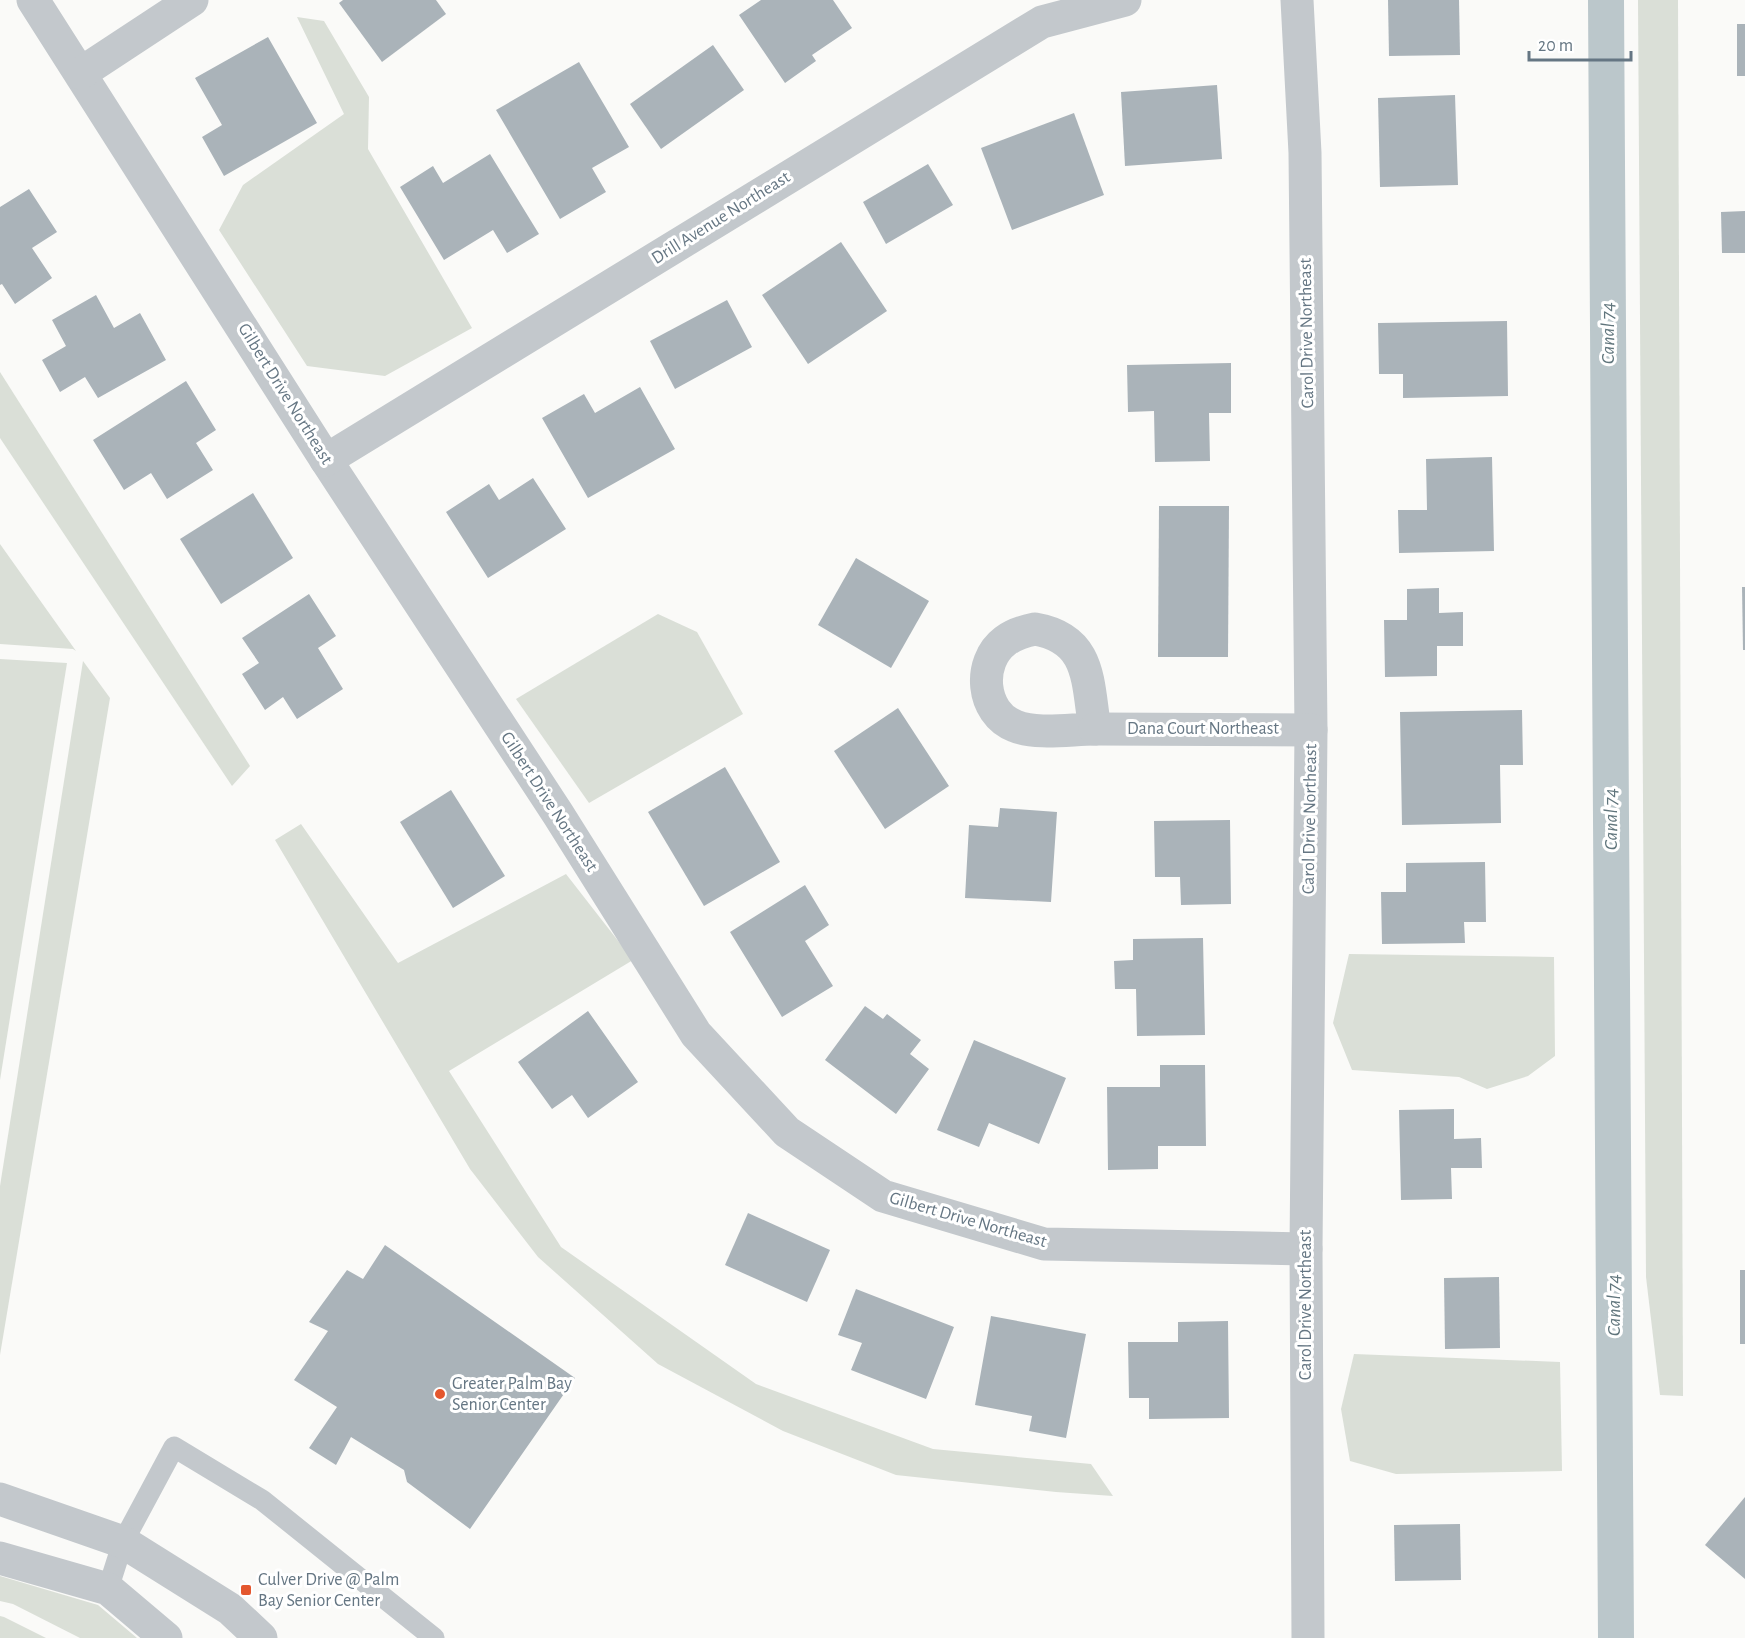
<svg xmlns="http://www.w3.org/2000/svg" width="1745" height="1638" viewBox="0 0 1745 1638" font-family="'Alegreya Sans',sans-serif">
	<rect width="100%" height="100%" fill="#fafaf8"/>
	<!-- green -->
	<g fill="#dadfd7">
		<path d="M1638 0H1678L1683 1396 1660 1395 1646 1277Z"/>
		<path d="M297 17 324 21 369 97 368 149 472 328 385 376 307 366 219 230 243 185 344 114Z"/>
		<path d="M0 372 250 766 232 786 0 438Z"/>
		<path d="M0 544 76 651 73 649 0 644Z"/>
		<path d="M658 614 697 632 743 714 589 803 516 699Z"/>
		<path d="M0 659 67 663 0 1080Z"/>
		<path d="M83 661 110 698 0 1355V1186Z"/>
		<path d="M301 824 398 963 566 874 633 960 449 1071 561 1247 756 1384 933 1449 1091 1464 1113 1496 1056 1492 896 1475 783 1431 658 1364 538 1257 470 1169 275 840Z"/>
		<path d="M1349 954 1554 957 1555 1056 1528 1076 1487 1089 1459 1077 1352 1070 1333 1023Z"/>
		<path d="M1354 1354 1560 1362 1562 1471 1396 1474 1350 1461 1341 1409Z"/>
		<path d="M0 1576 98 1605 137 1638H80L13 1604 0 1601Z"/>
		<path d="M0 1616 4 1617 46 1638H0Z"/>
	</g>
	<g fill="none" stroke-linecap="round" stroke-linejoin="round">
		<!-- canal -->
		<path stroke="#bbc7cb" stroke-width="36" d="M1606 0 1616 1638"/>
	</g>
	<!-- building -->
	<g fill="#aab3b9">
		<path d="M343 0H436L446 14 382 62 339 3Z"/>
		<path d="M761 0H833L852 28 812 55 816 61 785 83 739 15Z"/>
		<path d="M1388 0H1459L1460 55 1389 56Z"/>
		<rect x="1737" y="24" width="8" height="52"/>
		<path d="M268 37 317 123 224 176 202 137 222 125 195 78Z"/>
		<path d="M713 45 744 90 661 149 630 104Z"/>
		<path d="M579 62 629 147 592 168 606 192 560 219 496 110Z"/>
		<path d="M1217 85 1222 159 1125 166 1121 92Z"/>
		<path d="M1455 95 1458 185 1380 187 1378 98Z"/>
		<path d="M1074 113 1104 195 1012 230 981 148Z"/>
		<path d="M490 154 539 234 507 253 493 230 444 260 400 187 433 166 443 183Z"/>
		<path d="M928 164 953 205 886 244 863 202Z"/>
		<path d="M29 189 57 232 32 248 52 278 15 304 2 284 0 285V207Z"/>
		<path d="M1745 211V253H1722L1721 212Z"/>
		<path d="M841 242 887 311 808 364 762 295Z"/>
		<path d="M96 295 114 328 140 313 166 360 98 398 85 377 60 392 42 360 66 346 52 320Z"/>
		<path d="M727 300 752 347 675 389 650 341Z"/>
		<path d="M1507 321 1508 396 1403 398V374H1379L1378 323Z"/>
		<path d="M1231 363V413H1209L1210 461 1155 462 1154 411 1128 412 1127 365Z"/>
		<path d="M186 381 216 430 196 443 213 470 167 499 151 473 124 490 93 440Z"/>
		<path d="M640 387 675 449 588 498 542 418 584 394 595 413Z"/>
		<path d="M1492 457 1494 551 1399 553 1398 510H1427L1426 459Z"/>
		<path d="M533 478 566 529 488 578 446 512 489 484 499 500Z"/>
		<path d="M253 493 293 558 221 604 180 539Z"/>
		<path d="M1159 506H1229L1228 657H1158Z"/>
		<path d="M856 558 929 601 891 668 818 625Z"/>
		<path d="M1742 587H1745V650H1743Z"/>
		<path d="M1439 588V613L1463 612V646H1437V676L1385 677 1384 620H1407V589Z"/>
		<path d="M309 594 336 636 318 648 343 689 297 719 283 697 265 710 242 674 259 663 242 638Z"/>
		<path d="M898 708 949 786 885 829 834 751Z"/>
		<path d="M1522 710 1523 765H1500L1501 823 1402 825 1400 712Z"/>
		<path d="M725 767 780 862 704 906 648 812Z"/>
		<path d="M451 790 505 876 453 908 400 822Z"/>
		<path d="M1000 808 1057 812 1051 902 965 898 969 825 998 827Z"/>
		<path d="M1230 820 1231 904 1181 905 1180 877H1155L1154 821Z"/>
		<path d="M1485 862 1486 922H1464L1465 943 1382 944 1381 892H1406V863Z"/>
		<path d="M805 885 829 925 805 941 833 986 782 1017 730 932Z"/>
		<path d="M1203 938 1205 1035 1137 1036 1136 989H1115L1114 961 1133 960V939Z"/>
		<path d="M865 1006 883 1019 887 1014 921 1040 910 1054 929 1069 896 1114 825 1060Z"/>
		<path d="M588 1011 638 1082 588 1118 572 1095 552 1109 518 1062Z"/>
		<path d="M974 1040 1066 1078 1039 1144 989 1123 979 1147 937 1130Z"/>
		<path d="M1160 1065H1205L1206 1146H1158V1169L1108 1170 1107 1087H1160Z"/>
		<path d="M1454 1109V1139L1481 1138 1482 1168H1451L1452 1199 1401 1200 1399 1110Z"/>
		<path d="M748 1213 830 1250 807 1302 725 1265Z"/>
		<path d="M385 1245 575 1378 470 1529 407 1482 404 1470 351 1437 336 1465 309 1448 337 1407 294 1380 328 1331 309 1322 347 1270 363 1279Z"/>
		<rect x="1740" y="1270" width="5" height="74"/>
		<path d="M1499 1277 1500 1348 1445 1349 1444 1278Z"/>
		<path d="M856 1289 954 1327 926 1399 851 1370 862 1343 838 1335Z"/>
		<path d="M991 1316 1086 1334 1066 1438 1029 1431 1032 1416 975 1405Z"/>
		<path d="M1228 1321 1229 1418 1149 1419V1398H1129L1128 1342H1178V1322Z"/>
		<path d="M1745 1497V1579L1705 1545Z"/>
		<path d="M1460 1524 1461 1580 1395 1581 1394 1525Z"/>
	</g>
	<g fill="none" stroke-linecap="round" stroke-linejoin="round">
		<!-- service -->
		<path stroke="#c3c8cc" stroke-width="21" d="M108 1589 123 1542 174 1447 262 1500 434 1638"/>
		<!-- minor -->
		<g stroke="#c3c8cc" stroke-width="33">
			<path d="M33 0 326 460 558 814 696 1034 787 1132 883 1196 1044 1244 1306 1249"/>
			<path d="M1297 0 1305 153 1311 730 1306 1249 1308 1638"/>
			<path d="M81 73 192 0"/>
			<path d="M326 460 1042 22 1125 0"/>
			<path d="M1035 629C1092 639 1087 682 1095 729 1071 729 1037 735 1015 726 981 713 977 662 1005 641 1014 634 1025 631 1035 629Z"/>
			<path d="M1095 729 1311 730"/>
		</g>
		<!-- tertiary -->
		<g stroke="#c3c8cc" stroke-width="33">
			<path d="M0 1499 123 1542 230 1609 261 1638"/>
			<path d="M0 1558 108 1589 166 1638"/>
		</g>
	</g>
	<!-- markers -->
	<g fill="#e4572e" stroke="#fff" stroke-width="2">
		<circle cx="440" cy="1394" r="6"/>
		<rect x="240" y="1584" width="12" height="12" rx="3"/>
	</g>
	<g text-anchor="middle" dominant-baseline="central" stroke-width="6" stroke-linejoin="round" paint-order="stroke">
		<!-- street labels -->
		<g font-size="18" fill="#657683" stroke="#fff">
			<text transform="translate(721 218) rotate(-32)">Drill Avenue Northeast</text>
			<text transform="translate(1307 333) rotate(-91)">Carol Drive Northeast</text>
			<text transform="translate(285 394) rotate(58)">Gilbert Drive Northeast</text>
			<text x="1203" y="729">Dana Court Northeast</text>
			<text transform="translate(549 802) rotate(57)">Gilbert Drive Northeast</text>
			<text transform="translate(1310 819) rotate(-89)">Carol Drive Northeast</text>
			<text transform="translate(968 1220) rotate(16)">Gilbert Drive Northeast</text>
			<text transform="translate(1306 1305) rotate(-90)">Carol Drive Northeast</text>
		</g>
		<!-- poi labels -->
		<g font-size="18" fill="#657683" stroke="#fff" text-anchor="start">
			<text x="452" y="1384">Greater Palm Bay<tspan x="452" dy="21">Senior Center</tspan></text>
			<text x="258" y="1580">Culver Drive @ Palm<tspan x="258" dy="21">Bay Senior Center</tspan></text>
		</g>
		<!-- water labels -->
		<g font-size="20" font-style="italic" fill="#60757c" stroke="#fff">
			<text transform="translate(1608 333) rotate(-90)">Canal 74</text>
			<text transform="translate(1611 819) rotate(-90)">Canal 74</text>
			<text transform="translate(1614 1305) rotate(-90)">Canal 74</text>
		</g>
	</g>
	<!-- scale -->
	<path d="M1529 51v9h102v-9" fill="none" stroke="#657683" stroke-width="3"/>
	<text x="1538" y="51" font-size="18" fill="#657683" stroke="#ffffff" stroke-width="4.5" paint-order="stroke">20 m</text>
</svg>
